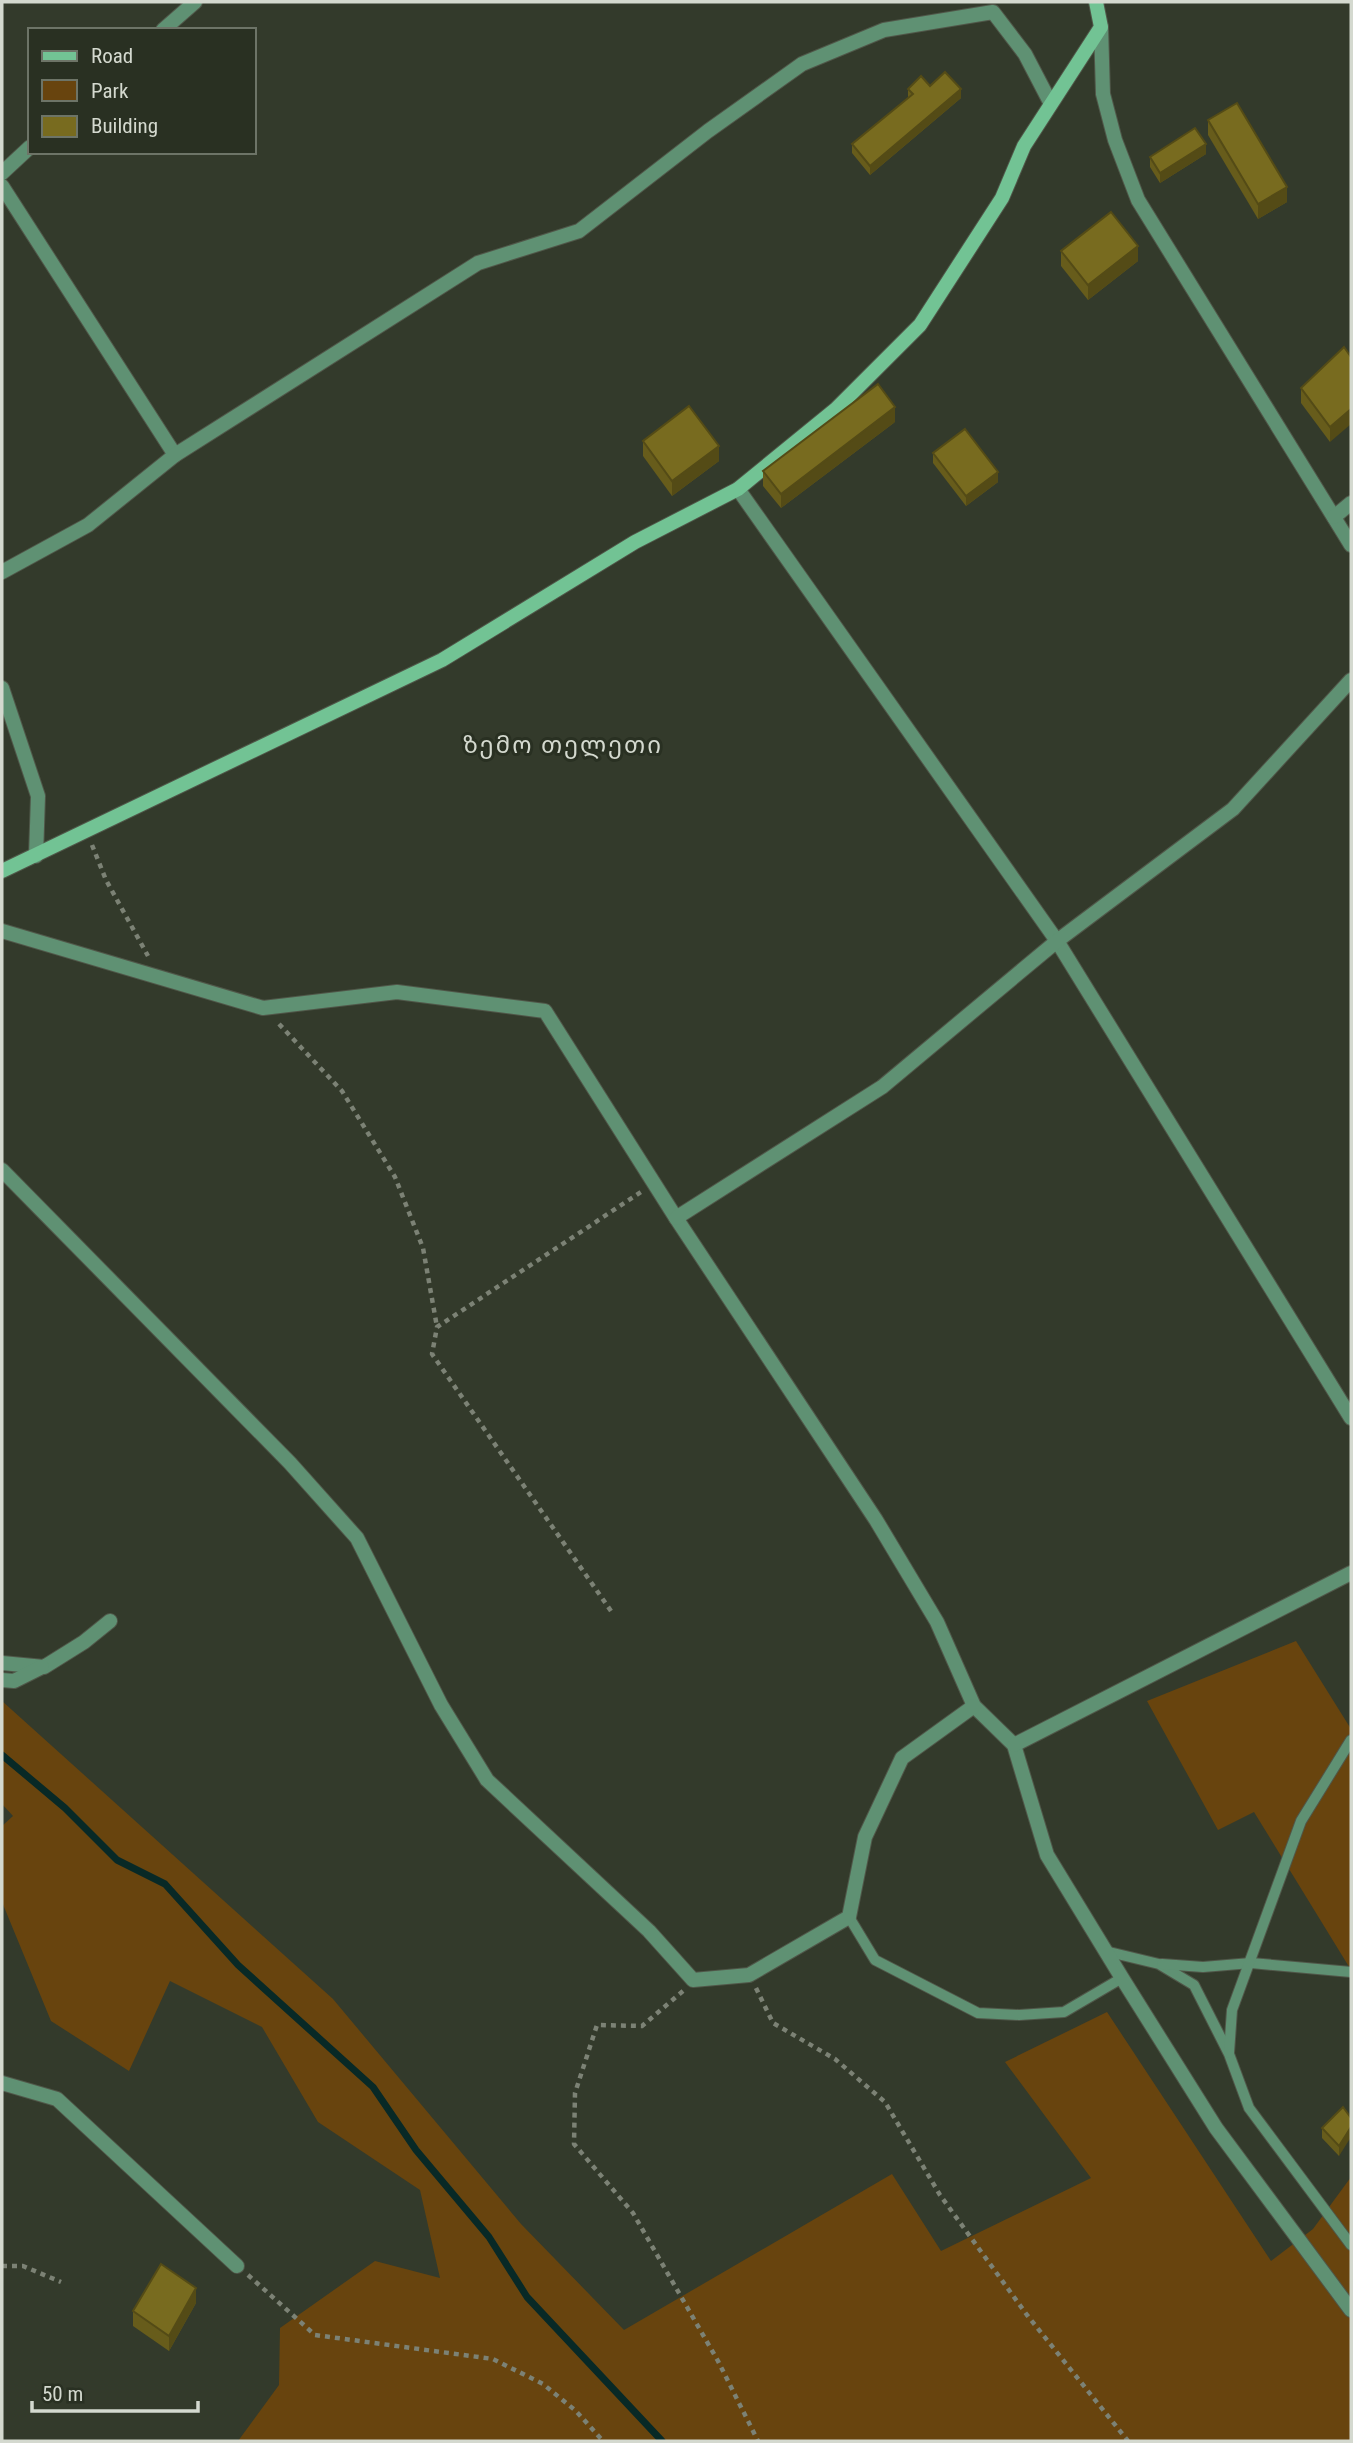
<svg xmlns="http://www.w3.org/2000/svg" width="1353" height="2443" viewBox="0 0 1353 2443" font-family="'Roboto Condensed','Noto Sans Georgian',sans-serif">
	<rect width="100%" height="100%" fill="#333a2b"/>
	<!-- green -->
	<g fill="#68440e">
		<path d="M1296 1641 1351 1729V1970L1254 1812 1218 1830 1147 1701Z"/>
		<path d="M2 1701 333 1999 521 2224 624 2330 892 2174 941 2251 1091 2178 1005 2062 1107 2012 1271 2261 1313 2229 1351 2177V2441H238L279 2385 280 2328 375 2261 440 2278 420 2190 318 2122 262 2027 170 1981 129 2071 51 2021 2 1902V1826L13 1816 2 1804Z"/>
	</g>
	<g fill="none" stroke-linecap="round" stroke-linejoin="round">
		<!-- stream -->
		<path stroke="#082926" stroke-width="7" d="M2 1755 65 1808 117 1860 165 1884 238 1965 373 2087 416 2150 489 2237 527 2297 662 2441"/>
		<!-- lane casing -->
		<g stroke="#505749" stroke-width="12">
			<g id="lane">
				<path d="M849 1917 875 1960 978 2013 1019 2015 1064 2012 1122 1978"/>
				<path d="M1105 1951 1159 1964 1194 1985 1229 2054 1249 2108 1351 2245"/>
				<path d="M1162 1964 1203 1967 1251 1963 1351 1972"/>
				<path d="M1229 2053 1232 2010 1301 1821 1351 1740"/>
			</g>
		</g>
		<!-- street casing -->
		<g stroke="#505749" stroke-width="16">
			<g id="street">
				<path d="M1101 27 1103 94 1115 140 1138 200 1351 545"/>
				<path d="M163 30 195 2"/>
				<path d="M2 173 30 147"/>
				<path d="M2 186 175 455"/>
				<path d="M738 489 1057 941 1351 1418"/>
				<path d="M1334 517 1351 503"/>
				<path d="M2 572 88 525 175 455 478 263 579 231 708 131 802 64 884 30 993 12 1025 54 1050 102"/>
				<path d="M2 688 38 796 36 856"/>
				<path d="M2 931 263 1008 397 992 545 1011 676 1218 876 1520 937 1622 974 1706 1014 1745 1047 1855 1122 1978 1216 2128 1351 2310"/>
				<path d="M2 1170 290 1463 357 1538 441 1705 487 1780 649 1931 693 1980 749 1975 849 1917 865 1837 902 1758 974 1706"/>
				<path d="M676 1218 882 1087 1057 941 1233 809 1351 680"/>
				<path d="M2 1663 44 1667 84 1642 110 1621"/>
				<path d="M2 1680 14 1681 42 1667"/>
				<path d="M1014 1745 1351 1573"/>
				<path d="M2 2083 57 2099 237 2266"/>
			</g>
		</g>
		<!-- secondary casing -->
		<g stroke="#505749" stroke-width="16">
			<path id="secondary" d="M2 871 442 660 635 542 738 489 836 409 920 325 1002 198 1024 146 1101 27 1096 2"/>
		</g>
		<!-- path -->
		<g stroke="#7c8275" stroke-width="4.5" stroke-dasharray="5 5" stroke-linecap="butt">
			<path d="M92 845 106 880 148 956"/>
			<path d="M279 1024 342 1091 395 1177 423 1248 437 1327"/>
			<path d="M611 1611 432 1354 437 1327 641 1192"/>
			<path d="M756 1988 773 2023 835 2059 885 2102 940 2195 1027 2315 1128 2441"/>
			<path d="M683 1991 642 2026 597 2025 575 2093 574 2144 633 2213 718 2361 758 2441"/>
			<path d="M2 2266H23L61 2282"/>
			<path d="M248 2275 315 2335 493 2359 543 2384 576 2411 603 2441"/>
		</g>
		<!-- lane -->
		<use href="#lane" stroke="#5f9173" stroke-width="10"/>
		<!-- street -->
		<use href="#street" stroke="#5f9173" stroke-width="14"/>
		<!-- secondary -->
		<use href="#secondary" stroke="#72c394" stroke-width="14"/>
	</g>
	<!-- wall -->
	<g fill="#675c1b">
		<path d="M930 86 961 98 870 175 852 153V144L908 98V89Z"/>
		<path d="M1208 120 1287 202 1258 219 1208 135Z"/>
		<path d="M1206 154 1160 183 1150 167V157Z"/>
		<path d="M1061 251 1138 261 1088 300 1061 266Z"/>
		<path d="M1344 347 1330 442 1301 403V388Z"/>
		<path d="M895 422 781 508 763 486V471Z"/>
		<path d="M643 441 719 461 672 496 643 456Z"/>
		<path d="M933 453 998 482 966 506 933 463Z"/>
		<path d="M1351 2118 1339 2156 1322 2138V2128Z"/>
		<path d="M196 2303 169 2351 133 2326V2311Z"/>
	</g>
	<!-- shaded-wall -->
	<g fill="#544b16">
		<path d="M961 89V98L870 175V166Z"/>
		<path d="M1206 144V154L1160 183V173Z"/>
		<path d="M1287 187V202L1258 219V204Z"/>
		<path d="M1138 246V261L1088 300V285Z"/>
		<path d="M895 407V422L781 508V494Z"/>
		<path d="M1351 409V424L1330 442V427Z"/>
		<path d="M719 446V461L672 496V481Z"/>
		<path d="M998 472V482L966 506V496Z"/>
		<path d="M1351 2127V2137L1339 2156V2146Z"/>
		<path d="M196 2288V2303L169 2351V2336Z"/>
	</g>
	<!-- building -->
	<g fill="#786b1f" stroke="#544b16" stroke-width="2">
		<path d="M945 72 961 89 870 166 852 144 913 94 908 89 921 76 930 86Z"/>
		<path d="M1237 103 1287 187 1258 204 1208 120Z"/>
		<path d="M1195 128 1206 144 1160 173 1150 157Z"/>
		<path d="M1111 212 1138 246 1088 285 1061 251Z"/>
		<path d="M1344 347 1351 357V409L1330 427 1301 388Z"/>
		<path d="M878 384 895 407 781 494 763 471Z"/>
		<path d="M689 406 719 446 672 481 643 441Z"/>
		<path d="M965 429 998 472 966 496 933 453Z"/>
		<path d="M1343 2107 1351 2118V2127L1339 2146 1322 2128Z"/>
		<path d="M161 2264 196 2288 169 2336 133 2311Z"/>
	</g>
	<g text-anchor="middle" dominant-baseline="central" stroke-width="6" stroke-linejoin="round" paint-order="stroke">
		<!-- quarter labels -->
		<g font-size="24" letter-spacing="2" fill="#d4d9cf" stroke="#293022">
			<text x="563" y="745">ზემო თელეთი</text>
		</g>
	</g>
	<!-- border -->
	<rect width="1353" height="2443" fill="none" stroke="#d4d9cf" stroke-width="7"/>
	<!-- legend -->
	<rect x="28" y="28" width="228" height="126" fill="#293022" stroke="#6d7467" stroke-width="2"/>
	<rect x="42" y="51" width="35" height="10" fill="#72c394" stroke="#6d7467" stroke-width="2"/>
	<text x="91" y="63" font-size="21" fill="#d4d9cf">Road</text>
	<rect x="42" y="80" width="35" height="21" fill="#68440e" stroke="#6d7467" stroke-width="2"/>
	<text x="91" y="98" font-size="21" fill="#d4d9cf">Park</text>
	<rect x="42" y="116" width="35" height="21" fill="#786b1f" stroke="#6d7467" stroke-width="2"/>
	<text x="91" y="133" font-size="21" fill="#d4d9cf">Building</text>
	<!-- scale -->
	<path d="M32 2401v10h166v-10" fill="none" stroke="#d4d9cf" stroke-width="3.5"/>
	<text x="42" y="2401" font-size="21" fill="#d4d9cf" stroke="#293022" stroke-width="5" paint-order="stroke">50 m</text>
</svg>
